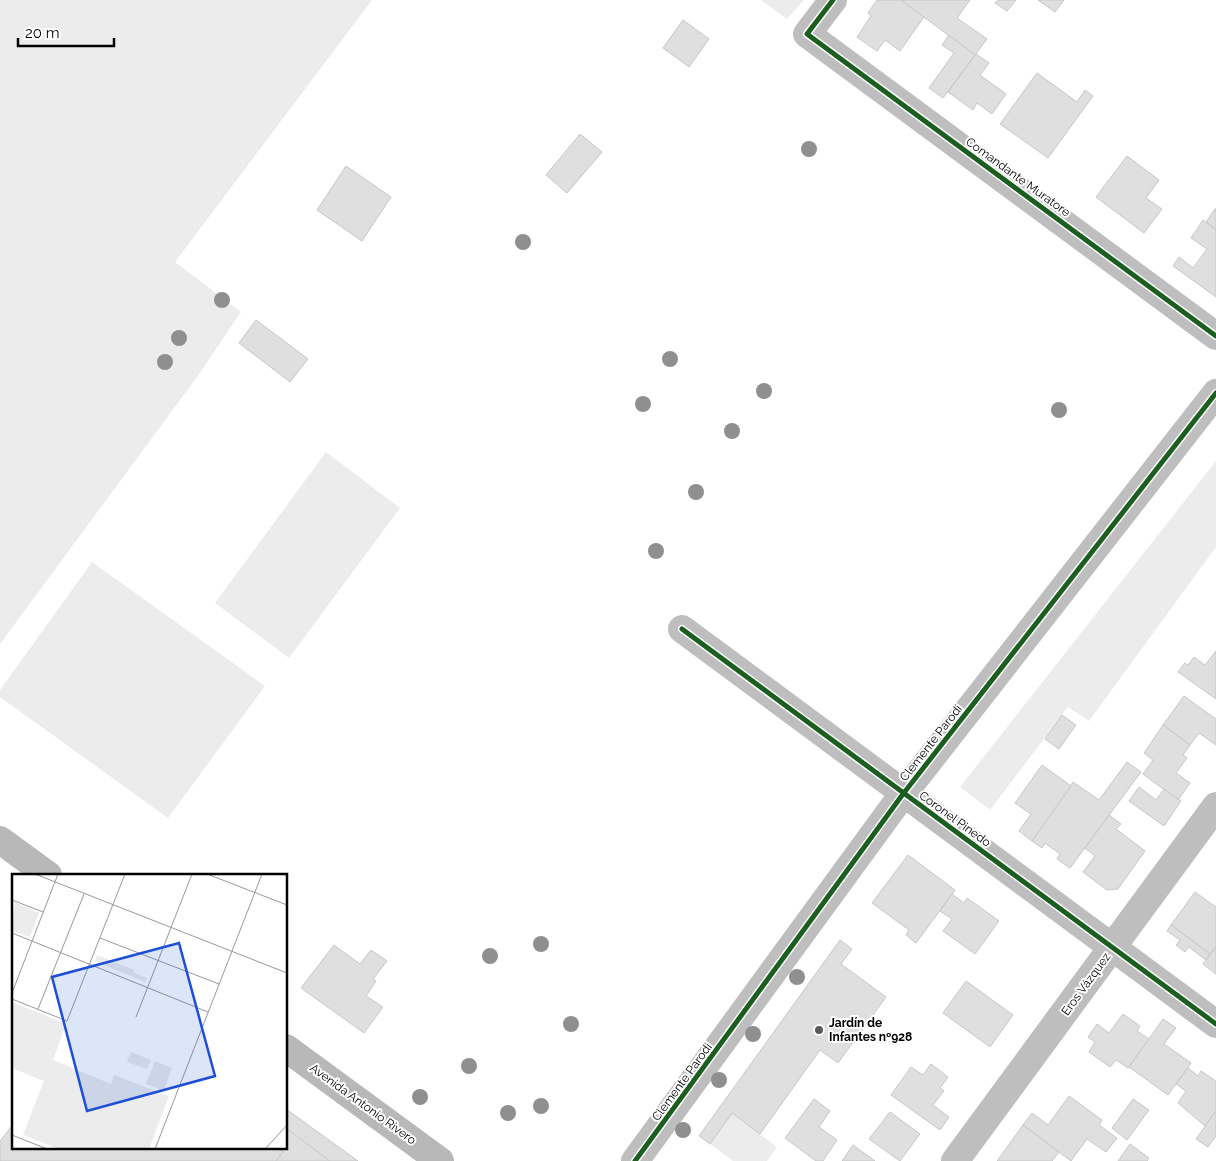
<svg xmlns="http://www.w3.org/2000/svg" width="1216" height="1161" viewBox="0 0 1216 1161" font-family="Raleway,sans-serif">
	<rect width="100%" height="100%" fill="#fff"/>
	<!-- green -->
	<g fill="#ececec">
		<path d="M0 0H372L175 262 241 312 197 377 0 644Z"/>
		<path d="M761 0H804L787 19Z"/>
		<path d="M326 452 400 508 289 658 215 603Z"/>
		<path d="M1216 461V547L1089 721 1068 707 990 810 960 787Z"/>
		<path d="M92 562 265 686 168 818 0 697V690Z"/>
		<path d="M732 1113 777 1147 767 1161H733L710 1144Z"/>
	</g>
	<!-- building -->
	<g fill="#dfdfdf" stroke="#c7c7c7">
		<path d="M877 0H901L924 17 900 51 885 40 877 51 857 37 871 16 868 13Z"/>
		<path d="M901 0H970L957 18 987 39 975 55Z"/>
		<path d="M998 0H1016L1007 11 995 3Z"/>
		<path d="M1038 0H1064L1055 12Z"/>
		<path d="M683 20 709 39 689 67 663 48Z"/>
		<path d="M949 35 975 55 943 98 929 88 954 53 942 45Z"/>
		<path d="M976 54 989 63 980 75 1006 94 992 114 977 103 973 110 948 92Z"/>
		<path d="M1037 73 1077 102 1085 90 1093 96 1048 158 1000 124Z"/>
		<path d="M580 134 602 152 567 193 546 175Z"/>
		<path d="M1127 156 1159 180 1146 198 1162 209 1144 233 1096 197Z"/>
		<path d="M346 166 391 197 362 241 317 210Z"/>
		<path d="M1215 209H1216V229L1206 222Z"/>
		<path d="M1203 220 1216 230V297L1173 266 1179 257 1193 268 1207 249 1191 238Z"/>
		<path d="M256 320 308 359 290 382 239 343Z"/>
		<path d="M1216 651V699L1178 672 1185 663 1188 665 1194 657 1205 665Z"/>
		<path d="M1184 696 1216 719V745L1199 733 1190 745 1163 725Z"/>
		<path d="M1062 715 1076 725 1059 749 1045 739Z"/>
		<path d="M1163 725 1190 745 1183 755 1187 758 1176 773 1190 783 1178 800 1143 774 1153 760 1144 753Z"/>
		<path d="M1127 762 1141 772 1070 868 1057 859 1060 854 1045 843 1042 848 1032 841 1073 782 1099 800Z"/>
		<path d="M1042 765 1071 786 1032 841 1019 831 1031 814 1015 803Z"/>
		<path d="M1139 787 1156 800 1164 789 1181 801 1164 826 1129 801Z"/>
		<path d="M1109 815 1121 824 1116 829 1145 851 1118 889 1107 890 1083 872 1095 856 1085 848Z"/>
		<path d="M908 855 955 890 916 943 906 935 909 930 872 903Z"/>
		<path d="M1195 892 1216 907V946L1210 954 1171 925Z"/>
		<path d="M952 894 964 903 967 898 999 921 975 954 943 931 952 919 940 911Z"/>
		<path d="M1171 925 1210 954 1206 960 1189 947 1185 952 1176 945 1180 940 1167 931Z"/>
		<path d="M840 940 852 949 841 964 886 997 838 1063 820 1050 760 1134 732 1113 710 1144 699 1136Z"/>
		<path d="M334 945 360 964 371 950 387 961 373 979 376 981 366 996 383 1007 364 1033 301 988Z"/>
		<path d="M1216 947V974L1203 964Z"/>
		<path d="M966 981 1013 1015 990 1047 943 1013Z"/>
		<path d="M1123 1014 1140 1026 1137 1031 1149 1039 1128 1068 1116 1060 1110 1067 1089 1052 1095 1042 1088 1037 1097 1024 1109 1033Z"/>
		<path d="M1163 1019 1176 1028 1164 1044 1191 1063 1168 1095 1129 1067Z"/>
		<path d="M931 1064 948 1077 940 1088 944 1091 933 1105 949 1117 940 1130 891 1095 911 1067 923 1075Z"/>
		<path d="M1188 1068 1198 1076 1201 1071 1216 1081V1111L1205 1126 1178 1103 1186 1091 1176 1084Z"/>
		<path d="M1069 1096 1102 1120 1099 1125 1117 1138 1106 1152 1087 1139 1071 1161 1023 1125 1032 1113 1048 1125Z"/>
		<path d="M814 1099 830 1111 819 1127 837 1140 823 1161H816L785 1138Z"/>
		<path d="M1133 1099 1149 1110 1127 1140 1112 1128Z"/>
		<path d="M286 1109 358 1161H0V1141L14 1123V1147H286Z"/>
		<path d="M1216 1111V1136L1208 1147 1196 1139Z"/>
		<path d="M890 1112 920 1134 900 1161 869 1139Z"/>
		<path d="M1023 1125 1059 1152 1052 1161H997Z"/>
		<path d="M286 1128 330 1161H276L283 1152 277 1147H286Z"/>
		<path d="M1130 1144 1149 1158 1147 1161H1118Z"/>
		<path d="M853 1145 875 1161H842Z"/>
	</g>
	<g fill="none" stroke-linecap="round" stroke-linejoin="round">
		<!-- street -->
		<g stroke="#bebebe" stroke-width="28">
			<path d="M833 0 807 34 1216 336"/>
			<path d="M682 629 1216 1024"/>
			<path d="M635 1161 903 794 1216 393"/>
			<path d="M955 1161 1216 806"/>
		</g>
		<!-- secondary -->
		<g stroke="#b8b8b8" stroke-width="28">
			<path d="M0 840 48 875"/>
			<path d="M286 1048 440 1161"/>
		</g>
		<!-- cycleway casing -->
		<g stroke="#fff" stroke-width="8">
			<g id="cycleway">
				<path d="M833 0 807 34 1216 336"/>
				<path d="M682 629 1216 1024"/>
				<path d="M635 1161 903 794 1216 393"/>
			</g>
		</g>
		<!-- cycleway -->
		<use href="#cycleway" stroke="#1b5e20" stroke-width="5"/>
	</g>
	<!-- trees -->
	<g fill="#8f8f8f">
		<circle cx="809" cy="149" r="8"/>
		<circle cx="523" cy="242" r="8"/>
		<circle cx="222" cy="300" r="8"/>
		<circle cx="179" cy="338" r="8"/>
		<circle cx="670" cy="359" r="8"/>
		<circle cx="165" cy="362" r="8"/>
		<circle cx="764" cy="391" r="8"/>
		<circle cx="643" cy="404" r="8"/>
		<circle cx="1059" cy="410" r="8"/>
		<circle cx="732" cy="431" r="8"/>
		<circle cx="696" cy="492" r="8"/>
		<circle cx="656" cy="551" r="8"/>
		<circle cx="541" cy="944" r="8"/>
		<circle cx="490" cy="956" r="8"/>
		<circle cx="797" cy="977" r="8"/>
		<circle cx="571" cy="1024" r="8"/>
		<circle cx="753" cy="1034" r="8"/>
		<circle cx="469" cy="1066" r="8"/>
		<circle cx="719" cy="1080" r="8"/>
		<circle cx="420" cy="1097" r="8"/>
		<circle cx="541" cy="1106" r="8"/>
		<circle cx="508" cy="1113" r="8"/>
		<circle cx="683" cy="1130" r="8"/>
	</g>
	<!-- markers -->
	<circle fill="#595959" stroke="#fff" stroke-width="2" cx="819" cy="1030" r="5"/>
	<g text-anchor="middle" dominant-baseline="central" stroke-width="4" stroke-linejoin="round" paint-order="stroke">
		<!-- street labels -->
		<g font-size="12" fill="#000" stroke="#fff">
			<text transform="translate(1018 177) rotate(36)">Comandante Muratore</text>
			<text transform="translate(931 743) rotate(-52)">Clemente Parodi</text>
			<text transform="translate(955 819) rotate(36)">Coronel Pinedo</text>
			<text transform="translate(1086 984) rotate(-54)">Eros Vázquez</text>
			<text transform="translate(682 1082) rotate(-54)">Clemente Parodi</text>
			<text transform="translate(363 1104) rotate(36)">Avenida Antonio Rivero</text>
		</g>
		<!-- poi labels -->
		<g font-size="12" font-weight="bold" fill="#000" stroke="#fff" text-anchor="start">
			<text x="829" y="1023">Jardín de<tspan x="829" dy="14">Infantes nº928</tspan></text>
		</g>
	</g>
	<!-- overview -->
	<g transform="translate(12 874)">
		<rect width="275" height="275" fill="#fff"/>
		<path d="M3 28 27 39 18 63 0 57ZM85 81 122 96V99L135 104 133 108 83 87ZM0 128 54 150 41 186 99 210 102 201 157 222 137 275H47L11 261 32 207 0 194ZM119 178 139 186 135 195 115 188ZM143 187 160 194 152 217 134 210Z" fill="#ececec"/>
		<path fill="none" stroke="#999" stroke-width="1" d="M23 0 275 99M195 0 275 31M0 26 31 38M0 59 196 138M88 64 207 110M0 119 46 0M0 125 55 147 113 0M26 135 72 20M124 143 180 0M0 261 35 275M143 275 250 0M253 275 275 251"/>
		<path fill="#1d4ed8" fill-opacity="0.15" stroke="#1d4ed8" stroke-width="2.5" d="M167 69 203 202 75 237 40 103Z"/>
		<rect width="275" height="275" fill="none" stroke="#000" stroke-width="2.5"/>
	</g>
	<!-- scale -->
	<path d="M18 38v8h96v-8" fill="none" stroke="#000000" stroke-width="2.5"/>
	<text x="25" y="38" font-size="15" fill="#000000" stroke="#ffffff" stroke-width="4" paint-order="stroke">20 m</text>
</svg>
